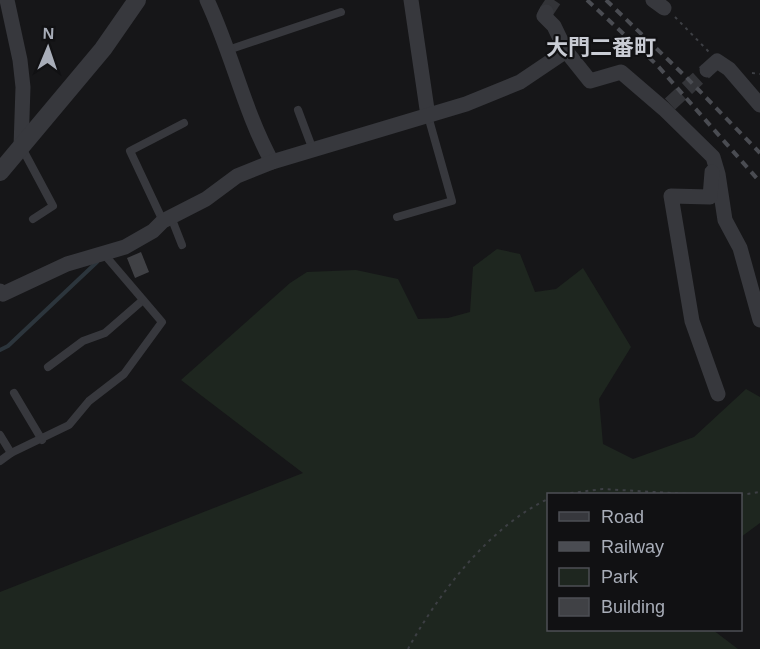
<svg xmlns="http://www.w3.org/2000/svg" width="760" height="649" viewBox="0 0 760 649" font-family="Arial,'Noto Sans JP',sans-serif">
	<rect width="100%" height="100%" fill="#161618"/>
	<!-- green -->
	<path fill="#1e261f" d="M497 249 520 254 535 292 556 289 583 268 631 347 599 399 603 444 633 459 694 437 746 389 760 397V523L741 537 740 494H548V630H713L738 649H0V592L303 473 181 380 290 283 307 272 356 270 398 279 418 319 448 318 470 312 473 267Z"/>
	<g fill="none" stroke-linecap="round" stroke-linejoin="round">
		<!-- stream -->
		<path stroke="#2c353c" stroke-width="4" d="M0 350 8 346 97 262"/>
	</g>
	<!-- building -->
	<path fill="#404145" d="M141 252 149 272 135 278 127 258Z"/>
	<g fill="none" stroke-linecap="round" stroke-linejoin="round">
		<!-- minor-tunnel -->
		<g stroke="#333438" stroke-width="15" stroke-dasharray="15 8" stroke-linecap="butt">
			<path d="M546 12 554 0"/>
			<path d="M670 104 707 70"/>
		</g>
		<!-- path -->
		<g stroke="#3d3f44" stroke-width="2" stroke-dasharray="3 4.5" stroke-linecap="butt">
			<path d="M675 17 709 52"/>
			<path d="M752 73 760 74"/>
			<path d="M563 494 603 489 688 494"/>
			<path d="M740 495 760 492"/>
			<path d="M408 649C438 594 490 526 548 499"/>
		</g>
		<!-- service -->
		<g stroke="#37383d" stroke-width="8">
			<path d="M228 50 341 12"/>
			<path d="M298 110 313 150"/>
			<path d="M22 148 53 206 33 219"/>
			<path d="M171 217 182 245"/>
			<path d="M397 217 452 201 428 116"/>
			<path d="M163 221 130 151 184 123"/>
			<path d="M48 367 83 341 105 333 143 300"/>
			<path d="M14 393 42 440"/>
			<path d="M0 435 11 453"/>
			<path d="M0 461 11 453 69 425 89 401 124 374 162 322 103 253"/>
		</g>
		<!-- minor -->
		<g stroke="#37383d" stroke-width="15">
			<path d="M7 0 20 60 23 87 21 147"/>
			<path d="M207 0C232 53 244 111 272 162"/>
			<path d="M411 0 428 116"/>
			<path d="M653 0 664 8"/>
			<path d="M546 12 544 16 554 26 566 51 590 81 621 72 664 109 713 157 718 174 725 220 740 248 760 320"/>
			<path d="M707 70 717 61 729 69 760 105"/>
			<path d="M712 172 710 197 671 196 692 321 718 394"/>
			<path d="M0 291 3 294 67 264 125 247 153 231 163 221 206 199 237 176 272 162 466 104 520 82 566 51"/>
		</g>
		<!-- tertiary -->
		<path stroke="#37383d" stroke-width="18" d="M0 172 103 49 137 0"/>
		<!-- rail -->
		<g stroke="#4a4c52" stroke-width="4" stroke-dasharray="8 6" stroke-linecap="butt">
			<path d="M587 0 657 65 760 182"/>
			<path d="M606 0 685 76 760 153"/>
		</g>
	</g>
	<g text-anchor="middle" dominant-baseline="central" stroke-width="4.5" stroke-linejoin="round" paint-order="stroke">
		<!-- quarter labels -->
		<g font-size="22" font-weight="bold" fill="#c9ccd4" stroke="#111113">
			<text x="601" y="47">大門二番町</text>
		</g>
	</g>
	<!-- legend -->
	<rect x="547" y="493" width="195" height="138" fill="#111113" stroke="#4d4f55" stroke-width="1.5"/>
	<rect x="559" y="512" width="30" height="9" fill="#37383d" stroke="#4d4f55" stroke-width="1.5"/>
	<text x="601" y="523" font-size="18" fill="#a8adb8">Road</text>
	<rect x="559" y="542" width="30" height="9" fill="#4a4c52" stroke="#4d4f55" stroke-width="1.5"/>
	<text x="601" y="553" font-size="18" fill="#a8adb8">Railway</text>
	<rect x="559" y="568" width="30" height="18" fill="#1e261f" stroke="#4d4f55" stroke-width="1.5"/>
	<text x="601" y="583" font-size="18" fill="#a8adb8">Park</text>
	<rect x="559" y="598" width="30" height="18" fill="#404145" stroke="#4d4f55" stroke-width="1.5"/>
	<text x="601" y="613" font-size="18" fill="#a8adb8">Building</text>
	<!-- north arrow -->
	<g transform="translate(48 48) rotate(2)" stroke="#111113" stroke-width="4.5" paint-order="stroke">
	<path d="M0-4.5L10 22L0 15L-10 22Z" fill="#a8adb8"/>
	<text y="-9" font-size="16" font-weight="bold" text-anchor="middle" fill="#a8adb8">N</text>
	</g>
</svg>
